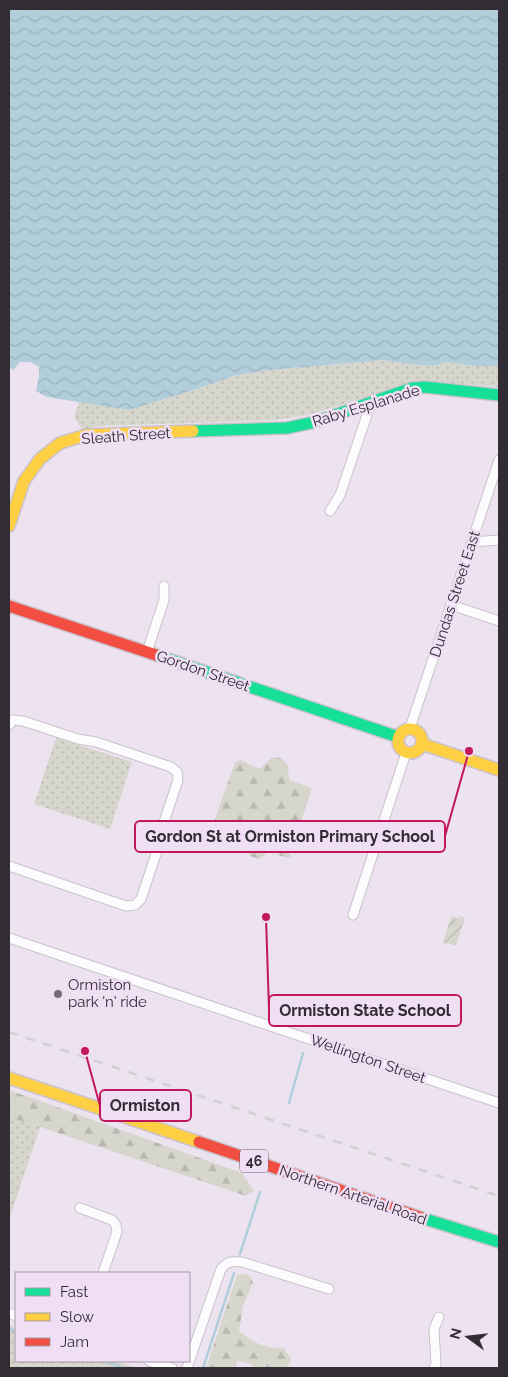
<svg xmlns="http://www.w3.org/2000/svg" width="508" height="1377" viewBox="0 0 508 1377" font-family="Raleway,sans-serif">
	<defs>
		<pattern id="forest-firs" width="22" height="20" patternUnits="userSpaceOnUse" patternTransform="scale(1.25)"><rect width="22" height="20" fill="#d6d6cd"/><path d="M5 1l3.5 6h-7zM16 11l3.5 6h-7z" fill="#b8b8b1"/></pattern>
		<pattern id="park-dots" width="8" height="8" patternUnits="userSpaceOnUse" patternTransform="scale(1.25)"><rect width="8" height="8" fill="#d6d6cd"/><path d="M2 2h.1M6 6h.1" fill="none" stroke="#b8b8b1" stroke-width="1.8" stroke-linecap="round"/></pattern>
		<pattern id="garden-furrows" width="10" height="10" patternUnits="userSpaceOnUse" patternTransform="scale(1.25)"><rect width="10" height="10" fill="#d6d6cd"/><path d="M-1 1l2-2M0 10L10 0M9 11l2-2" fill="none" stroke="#b8b8b1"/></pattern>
		<pattern id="water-waves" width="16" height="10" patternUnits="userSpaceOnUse" patternTransform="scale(1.25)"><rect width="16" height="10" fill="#b2cedb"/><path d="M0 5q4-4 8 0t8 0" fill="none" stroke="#9ab1bd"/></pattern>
	</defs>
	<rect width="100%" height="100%" fill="#ede3f0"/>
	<!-- forest -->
	<g fill="url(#forest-firs)">
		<path d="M272 757 281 758 288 765 289 780 312 788 290 855 292 856 289 858 278 855 276 850 275 837 266 838 264 845 266 854 259 859 250 856 244 848 240 849 233 846 231 841 218 840 219 829 213 825 235 762 241 760C249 763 252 768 261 768Z"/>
		<path d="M9 1090 242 1173 254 1191 246 1196 40 1127 31 1154 9 1171Z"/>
		<path d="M242 1274 249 1275 253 1282 243 1306 239 1331C253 1343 266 1349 284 1348L291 1359 287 1368H254L251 1364 237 1361 236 1368H206L237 1275Z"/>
	</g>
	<!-- park -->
	<g fill="url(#park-dots)">
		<path d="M384 360 409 364 433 366 447 362 473 366H497L499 363V387L424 381 409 384 309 415 277 420 103 426 82 429 74 417 79 402 129 410 203 387 233 376 261 371Z"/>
		<path d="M56 738 132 762 110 829 34 804Z"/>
		<path d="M9 1117 40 1127 9 1220Z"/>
		<path d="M9 1325 16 1328V1361H115L138 1368H9Z"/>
	</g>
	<!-- garden -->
	<path fill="url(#garden-furrows)" d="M451 916 458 919 460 916 465 918 456 945 443 943Z"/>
	<!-- water -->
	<path fill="url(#water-waves)" d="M9 9H499V363L497 366H473L447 362 433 366 409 364 384 360 261 371 233 376 203 387 129 410 47 397 36 391 39 376V367L30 362H20L13 370 9 367Z"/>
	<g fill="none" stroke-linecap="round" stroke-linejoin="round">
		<!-- stream -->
		<g stroke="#b2cedb" stroke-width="2.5">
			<path d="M289 1103 303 1053"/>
			<path d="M240 1254 260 1192"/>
			<path d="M9 1329 16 1332"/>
			<path d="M103 1361 125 1368"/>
			<path d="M203 1368 234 1273"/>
		</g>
		<!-- street casing -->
		<g stroke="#c9c2cb" stroke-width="11">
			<g id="street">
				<path d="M330 511 340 495 371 403"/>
				<path d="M472 542 499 540"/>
				<path d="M451 605 499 621"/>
				<path d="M147 652 164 600V586"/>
				<path d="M9 725 13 720 23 721 78 739 96 742 171 767 177 772 178 780 164 822 159 845 141 899 135 905 126 906 9 866"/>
				<path d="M410 728 499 460"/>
				<path d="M353 915 406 753"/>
				<path d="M9 938 499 1103"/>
				<path d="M80 1208 112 1220 116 1225 117 1232 103 1273"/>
				<path d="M9 1313 16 1316"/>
				<path d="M149 1361 172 1368"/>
				<path d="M187 1368 221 1269C228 1261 232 1261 242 1262L329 1289"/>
				<path d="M434 1368 436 1364 434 1329 439 1317"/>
			</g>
		</g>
		<!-- fast casing -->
		<g stroke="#c9c2cb" stroke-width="14">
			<g id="fast">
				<path d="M193 431 287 428 315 422 412 388 425 387 499 395"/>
				<path d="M165 658 398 737"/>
				<path d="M422 1218 499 1242"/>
			</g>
		</g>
		<!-- slow casing -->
		<g stroke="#c9c2cb" stroke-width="14">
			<g id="slow">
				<path d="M9 526 24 481 40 459 60 443 86 435 193 431"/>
				<circle cx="410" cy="741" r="12"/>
				<path d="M422 744 499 770"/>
				<path d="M9 1078 199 1142"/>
			</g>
		</g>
		<!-- jam casing -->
		<g stroke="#c9c2cb" stroke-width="14">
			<g id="jam">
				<path d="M9 606 165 658"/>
				<path d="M199 1142 422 1218"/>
			</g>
		</g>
		<!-- street -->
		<use href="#street" stroke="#fcfbfd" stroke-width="9"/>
		<!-- fast -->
		<use href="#fast" stroke="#16e098" stroke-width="11"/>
		<!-- slow -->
		<use href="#slow" stroke="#ffcf43" stroke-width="11"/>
		<!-- jam -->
		<use href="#jam" stroke="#f24e42" stroke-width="11"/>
		<!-- rail -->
		<path stroke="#d2cfd2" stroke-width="2.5" stroke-dasharray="9 9" stroke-linecap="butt" d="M9 1032 499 1196"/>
	</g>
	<!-- markers -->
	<circle fill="#736c76" stroke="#f0def5" stroke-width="2" cx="58" cy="994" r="5"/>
	<g text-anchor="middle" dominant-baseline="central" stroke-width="5" stroke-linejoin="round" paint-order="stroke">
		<!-- shield labels -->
		<rect fill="#f0def5" stroke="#6b616e" stroke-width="1" x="240" y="1149.5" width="28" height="23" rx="4"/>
		<g font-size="14" font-weight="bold" fill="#322c34">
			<text x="254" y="1161">46</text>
		</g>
		<!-- street labels -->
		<g font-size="15" fill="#322c34" stroke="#f0def5">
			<text transform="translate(366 406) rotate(-17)">Raby Esplanade</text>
			<text transform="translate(126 436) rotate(-4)">Sleath Street</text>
			<text transform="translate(455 594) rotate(-72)">Dundas Street East</text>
			<text transform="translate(203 671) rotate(19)">Gordon Street</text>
			<text transform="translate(368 1059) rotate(19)">Wellington Street</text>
			<text transform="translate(353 1195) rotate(19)">Northern Arterial Road</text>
		</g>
		<!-- poi labels -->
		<g font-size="15" fill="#322c34" stroke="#f0def5" text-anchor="start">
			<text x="68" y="985">Ormiston<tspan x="68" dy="17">park 'n' ride</tspan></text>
		</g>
	</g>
	<!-- callouts -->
	<path fill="none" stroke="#c2185b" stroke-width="2" d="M469 751L445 836M266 917L269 1010M85 1051L100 1106"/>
	<g fill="#c2185b" stroke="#f0def5" stroke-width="2">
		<circle cx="469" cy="751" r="5"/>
		<circle cx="266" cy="917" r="5"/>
		<circle cx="85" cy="1051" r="5"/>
	</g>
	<g fill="#f0def5" stroke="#c2185b" stroke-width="2">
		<rect x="135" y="821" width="310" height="31" rx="5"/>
		<rect x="269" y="995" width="192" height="31" rx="5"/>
		<rect x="100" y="1090" width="91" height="31" rx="5"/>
	</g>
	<g font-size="16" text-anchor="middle" font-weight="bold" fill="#322c34">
		<text x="290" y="842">Gordon St at Ormiston Primary School</text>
		<text x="365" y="1016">Ormiston State School</text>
		<text x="145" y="1111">Ormiston</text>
	</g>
	<!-- border -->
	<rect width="508" height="1377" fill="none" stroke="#322c34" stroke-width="20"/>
	<!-- legend -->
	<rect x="15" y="1272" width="175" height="90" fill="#f0def5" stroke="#a497a8"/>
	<rect x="25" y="1288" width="25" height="8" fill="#16e098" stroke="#a497a8"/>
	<text x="60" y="1297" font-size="15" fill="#322c34">Fast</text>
	<rect x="25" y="1313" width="25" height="8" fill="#ffcf43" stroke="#a497a8"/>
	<text x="60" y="1322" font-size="15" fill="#322c34">Slow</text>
	<rect x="25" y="1338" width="25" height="8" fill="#f24e42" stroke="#a497a8"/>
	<text x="60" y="1347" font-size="15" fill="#322c34">Jam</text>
	<!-- north arrow -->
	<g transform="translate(468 1337) rotate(285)" stroke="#f0def5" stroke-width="4" paint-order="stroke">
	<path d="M0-4L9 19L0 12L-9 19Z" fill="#322c34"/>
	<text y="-8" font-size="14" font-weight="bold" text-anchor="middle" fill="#322c34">N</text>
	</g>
</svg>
